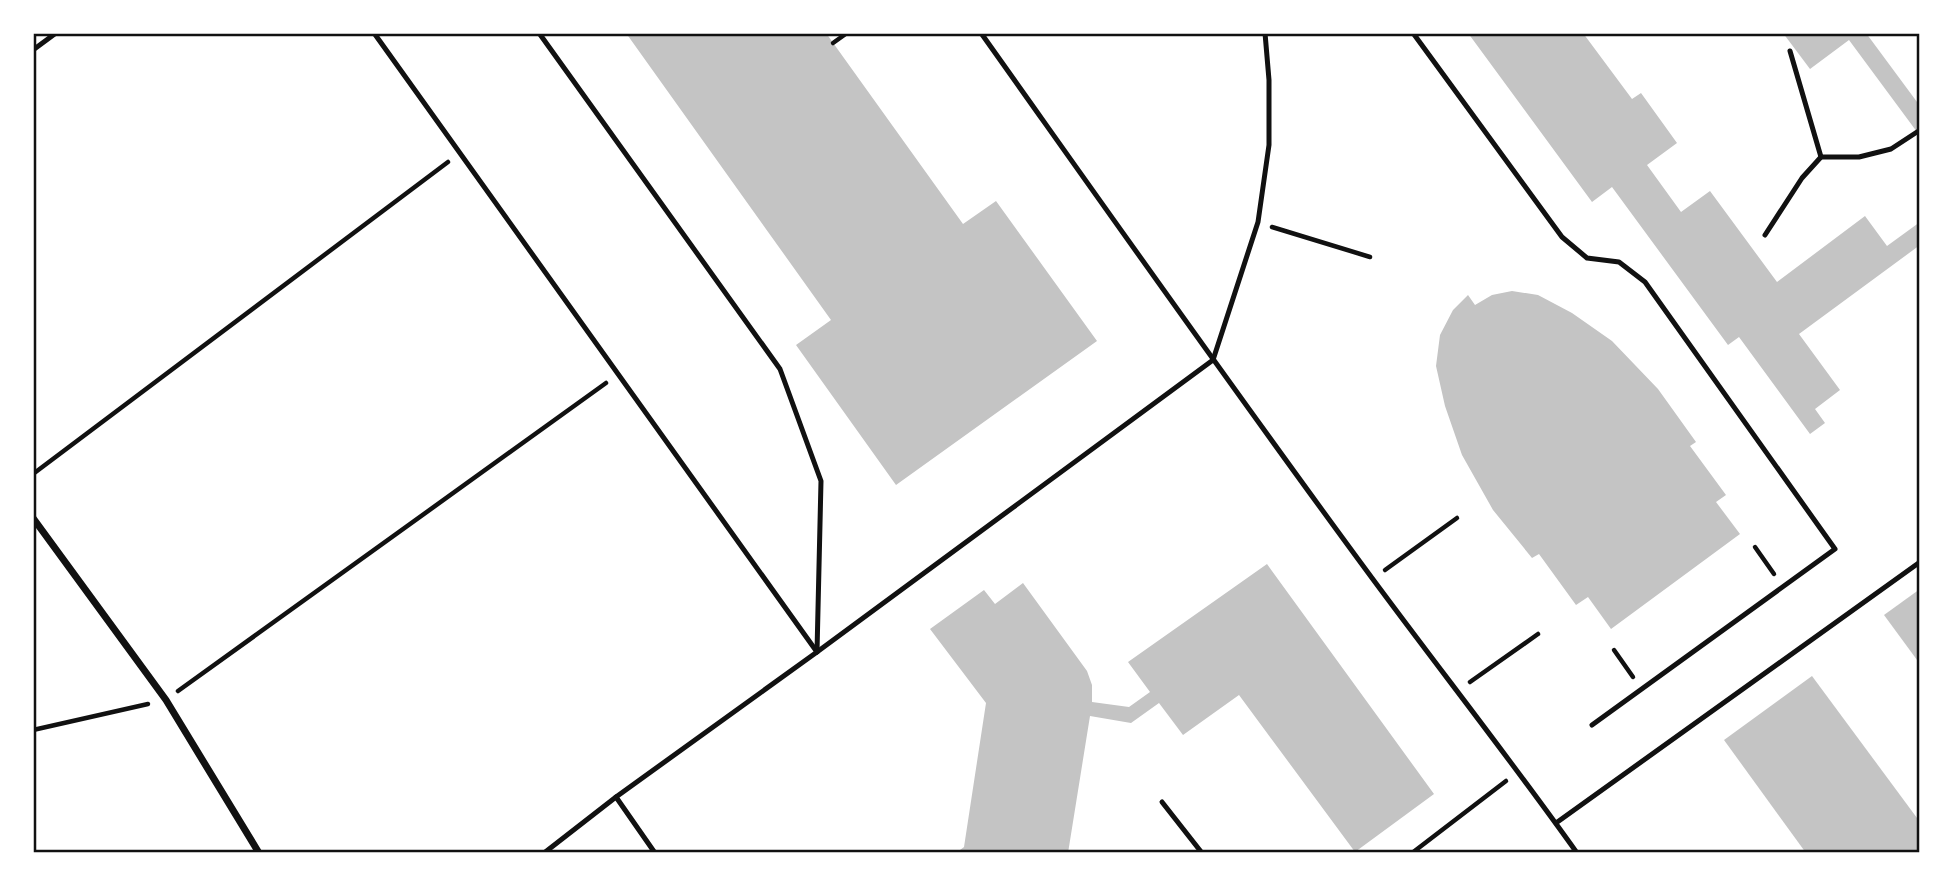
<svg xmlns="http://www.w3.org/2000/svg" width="1953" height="886" viewBox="0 0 1953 886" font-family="Cabin,sans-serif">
	<rect width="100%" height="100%" fill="#fff"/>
	<!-- building -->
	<g fill="#c4c4c4">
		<path d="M626 33H826L963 224 996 201 1097 341 896 485 796 345 831 320Z"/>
		<path d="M1468 33H1583L1632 99 1641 93 1677 143 1647 165 1681 212 1710 191 1777 282 1865 216 1887 246 1920 222V245L1799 334 1840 390 1815 409 1825 423 1810 434 1739 337 1728 345 1612 187 1592 202Z"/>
		<path d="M1783 33H1866L1920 106V136L1849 40 1810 69Z"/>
		<path d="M1512 291 1538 295 1572 313 1612 341 1658 389 1696 442 1690 446 1726 495 1716 502 1740 534 1611 629 1588 597 1576 605 1539 554 1532 558 1493 510 1462 455 1445 406 1436 366 1440 335 1453 310 1468 295 1475 305 1492 295Z"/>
		<path d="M1267 564 1434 794 1355 852 1239 695 1183 735 1159 703 1131 723 1090 716 1068 853H956L964 847 986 703 930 629 984 590 995 604 1023 583 1087 671 1092 685V702L1129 707 1150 692 1128 662Z"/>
		<path d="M1920 589V664L1884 615Z"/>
		<path d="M1812 676 1920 822V853H1806L1724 740Z"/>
	</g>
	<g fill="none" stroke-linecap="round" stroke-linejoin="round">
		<!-- path -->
		<g stroke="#111" stroke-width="4.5">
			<path d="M833 43 847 33"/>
			<path d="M1272 227 1370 257"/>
			<path d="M33 474 448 162"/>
			<path d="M1755 547 1774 574"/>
			<path d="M1385 570 1457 518"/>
			<path d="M1614 650 1633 677"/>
			<path d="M1470 682 1538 634"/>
			<path d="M178 691 606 383"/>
			<path d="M33 730 148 704"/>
			<path d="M1412 853 1506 781"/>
		</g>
		<!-- service -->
		<g stroke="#111" stroke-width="5">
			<path d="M374 33 817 652"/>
			<path d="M539 33 780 369 821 481 817 652"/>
			<path d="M981 33C1111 216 1239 398 1372 578 1440 670 1511 760 1577 853"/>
			<path d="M1413 33 1562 237 1587 258 1619 262 1645 282 1835 549 1592 725"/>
			<path d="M33 50 56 33"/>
			<path d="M1790 51 1821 157"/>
			<path d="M1765 235 1802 178 1821 157H1859L1891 149 1917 132"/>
			<path d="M616 797 655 853"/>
			<path d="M1162 802 1202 853"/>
			<path d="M1556 823 1920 562"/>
			<path d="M544 853 616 797 817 652 1213 360 1258 222 1269 145V80L1265 33"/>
		</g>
		<!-- minor -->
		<path stroke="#111" stroke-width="7" d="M33 518 166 700 259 853"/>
	</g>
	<!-- border -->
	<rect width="1953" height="886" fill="none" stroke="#ffffff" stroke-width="70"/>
	<rect x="35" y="35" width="1883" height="816" fill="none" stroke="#111" stroke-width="2.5"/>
</svg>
